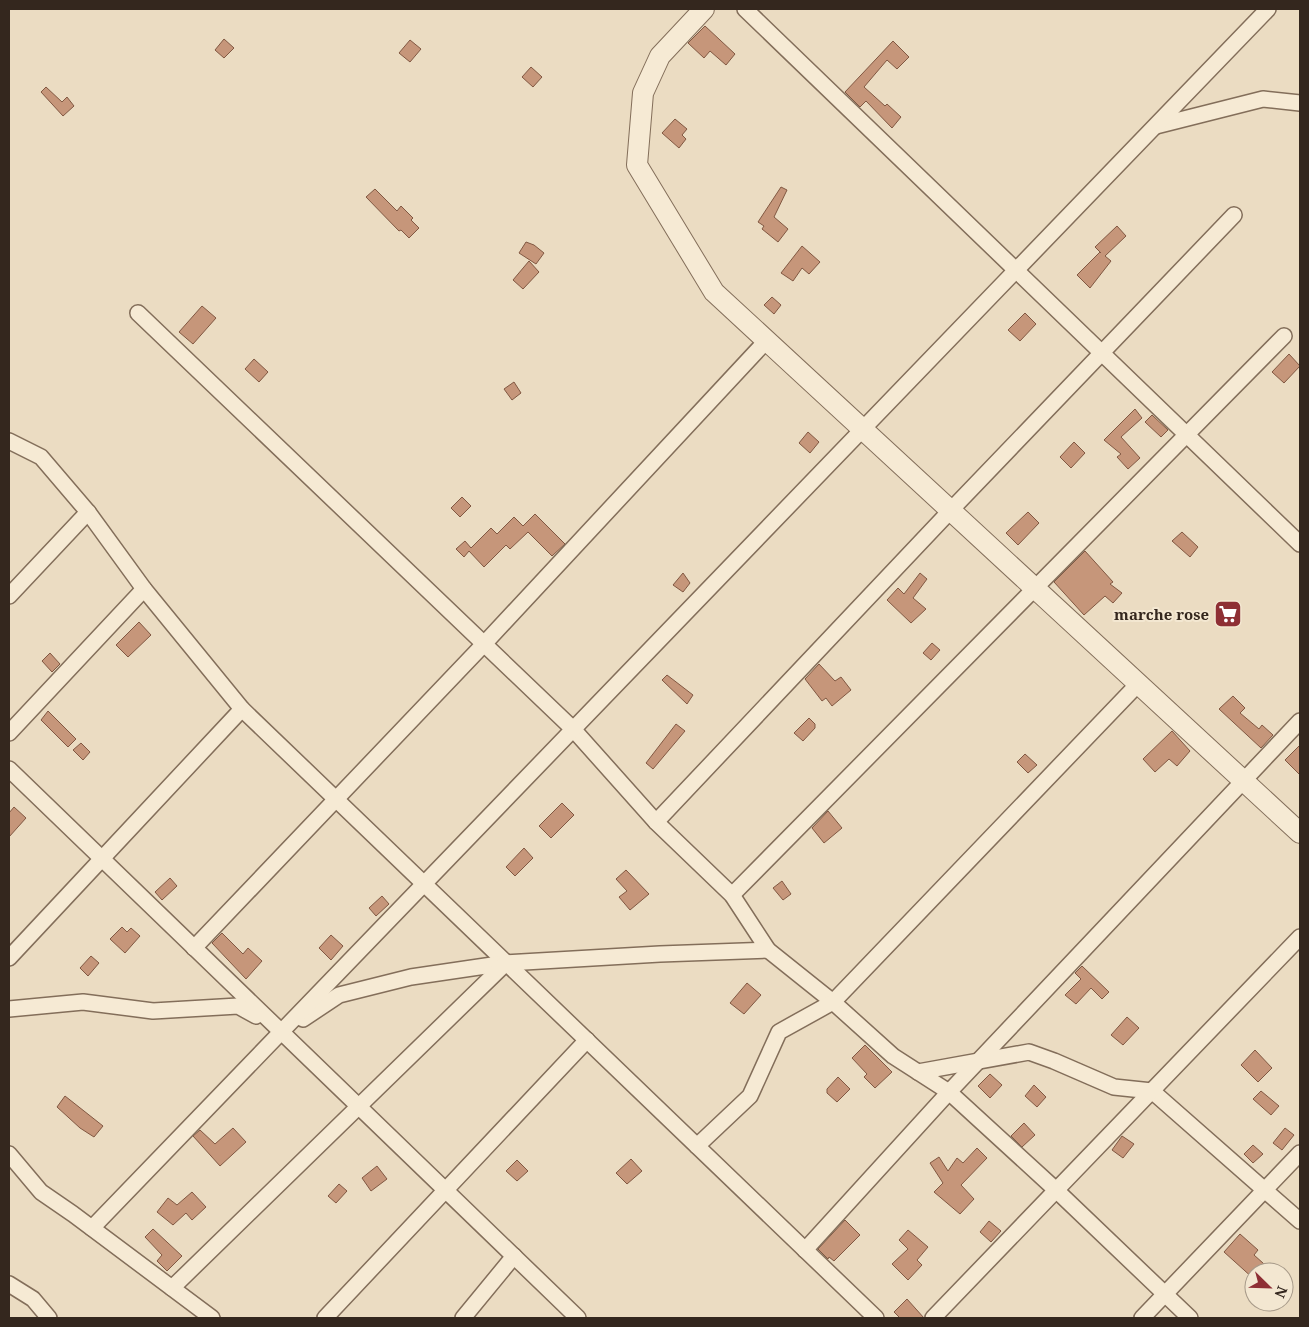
<svg xmlns="http://www.w3.org/2000/svg" width="1309" height="1327" viewBox="0 0 1309 1327" font-family="'Noto Serif',serif">
	<rect width="100%" height="100%" fill="#ebdcc2"/>
	<!-- building -->
	<g fill="#c6967a" stroke="#815842">
		<path d="M705 26 735 54 726 65 710 51 704 58 688 43Z"/>
		<path d="M224 39 234 48 224 58 215 50Z"/>
		<path d="M410 40 421 49 410 62 399 53Z"/>
		<path d="M893 41 909 57 897 69 887 60 864 87 885 106 887 104 901 117 892 128 866 101 860 107 845 92Z"/>
		<path d="M531 67 542 77 533 87 522 77Z"/>
		<path d="M46 87 62 102 67 97 74 106 63 116 41 92Z"/>
		<path d="M675 119 687 129 682 135 686 139 679 148 662 133Z"/>
		<path d="M781 187 787 190 774 217 788 229 778 242 762 229 764 226 758 222Z"/>
		<path d="M375 189 397 211 401 206 413 218 411 220 419 228 409 238 401 230 399 231 366 197Z"/>
		<path d="M1117 226 1126 236 1105 256 1111 261 1090 288 1077 275 1100 252 1101 253 1095 247Z"/>
		<path d="M526 242 534 245 544 253 536 264 519 253Z"/>
		<path d="M802 246 820 262 809 274 802 268 793 281 781 273Z"/>
		<path d="M529 261 539 272 523 289 513 280Z"/>
		<path d="M772 297 781 305 774 314 764 305Z"/>
		<path d="M202 306 216 318 193 344 179 332Z"/>
		<path d="M1025 313 1036 324 1020 341 1008 330Z"/>
		<path d="M1289 354 1300 366 1284 383 1272 372Z"/>
		<path d="M254 359 268 372 259 382 245 369Z"/>
		<path d="M514 382 521 393 512 400 504 389Z"/>
		<path d="M1135 409 1142 418 1121 437 1140 458 1128 469 1117 457 1121 454 1104 440Z"/>
		<path d="M1152 415 1168 430 1161 437 1145 422Z"/>
		<path d="M808 432 819 442 810 453 799 443Z"/>
		<path d="M1074 442 1085 453 1071 468 1060 457Z"/>
		<path d="M462 497 471 506 460 517 451 508Z"/>
		<path d="M1028 512 1039 523 1018 545 1006 533Z"/>
		<path d="M535 514 565 544 552 556 528 532 510 549 506 545 484 567 469 551 464 557 456 549 465 541 471 548 491 528 497 534 514 517 523 526Z"/>
		<path d="M1182 532 1198 547 1190 557 1172 541Z"/>
		<path d="M1085 551 1113 582 1110 584 1122 593 1113 603 1105 596 1084 615 1054 582Z"/>
		<path d="M683 573 690 583 683 592 673 585Z"/>
		<path d="M920 573 927 579 913 598 926 609 911 623 887 600 898 588 904 594Z"/>
		<path d="M139 622 151 635 128 657 116 645Z"/>
		<path d="M932 643 940 650 931 660 923 653Z"/>
		<path d="M50 653 60 664 52 672 42 661Z"/>
		<path d="M819 664 835 681 841 677 851 690 832 706 826 698 822 701 805 679Z"/>
		<path d="M667 675 693 695 687 704 662 680Z"/>
		<path d="M1233 696 1245 708 1240 713 1259 729 1262 725 1273 735 1261 748 1219 709Z"/>
		<path d="M48 711 76 739 68 747 41 720Z"/>
		<path d="M809 718 815 724V728L803 741 794 733Z"/>
		<path d="M676 724 685 731 653 769 646 763Z"/>
		<path d="M1172 731 1190 751 1177 766 1169 759 1155 772 1143 759Z"/>
		<path d="M81 743 90 752 83 760 73 750Z"/>
		<path d="M1300 745V775L1285 760Z"/>
		<path d="M1025 754 1037 765 1028 773 1017 762Z"/>
		<path d="M562 803 574 815 551 838 539 826Z"/>
		<path d="M14 807 26 818 9 837V813Z"/>
		<path d="M828 811 842 828 824 843 812 828Z"/>
		<path d="M524 848 533 858 515 876 506 867Z"/>
		<path d="M626 870 649 894 630 910 619 897 627 891 616 879Z"/>
		<path d="M170 878 177 886 162 900 155 892Z"/>
		<path d="M782 881 791 894 783 900 773 888Z"/>
		<path d="M382 896 389 904 376 916 369 908Z"/>
		<path d="M122 927 127 932 131 928 140 936 125 953 110 939Z"/>
		<path d="M222 933 243 954 248 948 262 961 246 979 212 943Z"/>
		<path d="M331 935 343 946 331 960 319 948Z"/>
		<path d="M91 956 99 963 88 976 80 968Z"/>
		<path d="M1082 966 1109 992 1102 999 1091 988 1076 1004 1065 995 1081 979 1075 973Z"/>
		<path d="M747 983 761 995 744 1014 730 1003Z"/>
		<path d="M1127 1017 1139 1028 1123 1045 1111 1035Z"/>
		<path d="M865 1045 892 1072 875 1088 864 1077 867 1074 852 1058Z"/>
		<path d="M1255 1050 1272 1068 1258 1082 1241 1065Z"/>
		<path d="M990 1074 1002 1085 990 1098 978 1086Z"/>
		<path d="M838 1077 850 1089 837 1102 827 1093V1089Z"/>
		<path d="M1034 1085 1046 1097 1037 1107 1025 1096Z"/>
		<path d="M1261 1091 1279 1106 1271 1115 1253 1099Z"/>
		<path d="M65 1096 103 1126 94 1137 80 1128 57 1107Z"/>
		<path d="M1024 1123 1035 1135 1022 1147 1011 1136Z"/>
		<path d="M233 1128 246 1142 220 1166 193 1136 200 1130 215 1144Z"/>
		<path d="M1285 1128 1294 1135 1282 1150 1273 1143Z"/>
		<path d="M1122 1136 1134 1144 1123 1158 1112 1150Z"/>
		<path d="M1253 1145 1263 1154 1253 1163 1244 1154Z"/>
		<path d="M977 1148 987 1158 961 1185 974 1199 960 1214 934 1192 943 1183 930 1163 939 1157 948 1171 957 1158 963 1163Z"/>
		<path d="M631 1159 642 1171 627 1184 616 1173Z"/>
		<path d="M517 1160 528 1171 517 1181 506 1171Z"/>
		<path d="M377 1166 387 1179 371 1191 362 1178Z"/>
		<path d="M339 1184 347 1191 336 1203 328 1196Z"/>
		<path d="M192 1192 206 1207 192 1220 186 1213 173 1225 157 1212 168 1198 177 1205Z"/>
		<path d="M845 1220 860 1235 834 1261 829 1257 828 1259 818 1249Z"/>
		<path d="M989 1221 1001 1231 991 1242 980 1232Z"/>
		<path d="M153 1229 182 1256 167 1271 157 1261 162 1255 145 1237Z"/>
		<path d="M908 1230 928 1247 917 1260 922 1265 908 1280 892 1264 908 1249 899 1240Z"/>
		<path d="M1240 1234 1258 1250 1254 1255 1273 1272H1254V1279L1224 1252Z"/>
		<path d="M907 1299 924 1318H900L894 1312Z"/>
	</g>
	<g fill="none" stroke-linecap="round" stroke-linejoin="round">
		<!-- minor casing -->
		<g stroke="#836e5a" stroke-width="18">
			<g id="minor">
				<path d="M745 9 1300 544"/>
				<path d="M1156 126 1263 99 1300 103"/>
				<path d="M138 313 573 729 656 822 732 895 768 950 833 1002 893 1056 949 1092 1056 1190 1190 1318"/>
				<path d="M9 441 41 457 88 512 144 589 242 709 876 1318"/>
				<path d="M9 596 88 512"/>
				<path d="M9 733 144 589"/>
				<path d="M9 769 578 1318"/>
				<path d="M656 822 951 510 1234 215"/>
				<path d="M732 895 1284 336"/>
				<path d="M194 948 484 644 767 340"/>
				<path d="M9 958 242 709"/>
				<path d="M9 1009 83 1002 153 1011 238 1006 256 1016"/>
				<path d="M303 1019 339 995 411 977 506 963 660 954 768 950"/>
				<path d="M918 1072 1029 1052 1054 1061 1114 1087 1152 1091 1300 1221"/>
				<path d="M697 1146 750 1096 779 1032 833 1002 1139 683"/>
				<path d="M9 1154 41 1192 73 1214 212 1318"/>
				<path d="M92 1228 1268 9"/>
				<path d="M805 1250 949 1092 1300 721"/>
				<path d="M9 1284 33 1299 49 1318"/>
				<path d="M172 1288 506 963"/>
				<path d="M325 1318 587 1040"/>
				<path d="M463 1318 514 1256"/>
				<path d="M933 1318 1300 937"/>
				<path d="M1142 1318 1300 1153"/>
			</g>
		</g>
		<!-- tertiary casing -->
		<g stroke="#836e5a" stroke-width="22">
			<path id="tertiary" d="M704 9 660 56 643 93 637 165 714 292 1300 833"/>
		</g>
		<!-- minor -->
		<use href="#minor" stroke="#f6ead4" stroke-width="15"/>
		<!-- tertiary -->
		<use href="#tertiary" stroke="#f6ead4" stroke-width="20"/>
	</g>
	<!-- icons -->
	<defs>
		<g id="supermarket-square" transform="scale(1.4375)"><rect x="-9" y="-9" width="18" height="18" rx="4" fill="#8e2f34" stroke="#f3e7d1"/><path d="M-6-5.5h2.5l.6 2H6L4.5 2H-2.5L-4.4-4H-6ZM-1.5 3.2a1.3 1.3 0 1 0 .1 0ZM3 3.2a1.3 1.3 0 1 0 .1 0Z" fill="#fff"/></g>
	</defs>
	<g fill-rule="evenodd">
		<use href="#supermarket-square" x="1228" y="614"/>
	</g>
	<g text-anchor="middle" dominant-baseline="central" stroke-width="4" stroke-linejoin="round" paint-order="stroke">
		<!-- poi labels -->
		<g font-size="15" font-weight="bold" fill="#34271e" stroke="#f3e7d1" text-anchor="end">
			<text x="1209" y="614">marche rose</text>
		</g>
	</g>
	<!-- border -->
	<rect width="1309" height="1327" fill="none" stroke="#34271e" stroke-width="20"/>
	<!-- north arrow -->
	<g transform="translate(1269 1287) rotate(113)"><circle r="24" fill="#f3e7d1" stroke="#a79a89"/>
	<path d="M0-4L9 19L0 12L-9 19Z" fill="#8e2f34"/>
	<text y="-8" font-size="14" font-weight="bold" text-anchor="middle" fill="#34271e">N</text>
	</g>
</svg>
